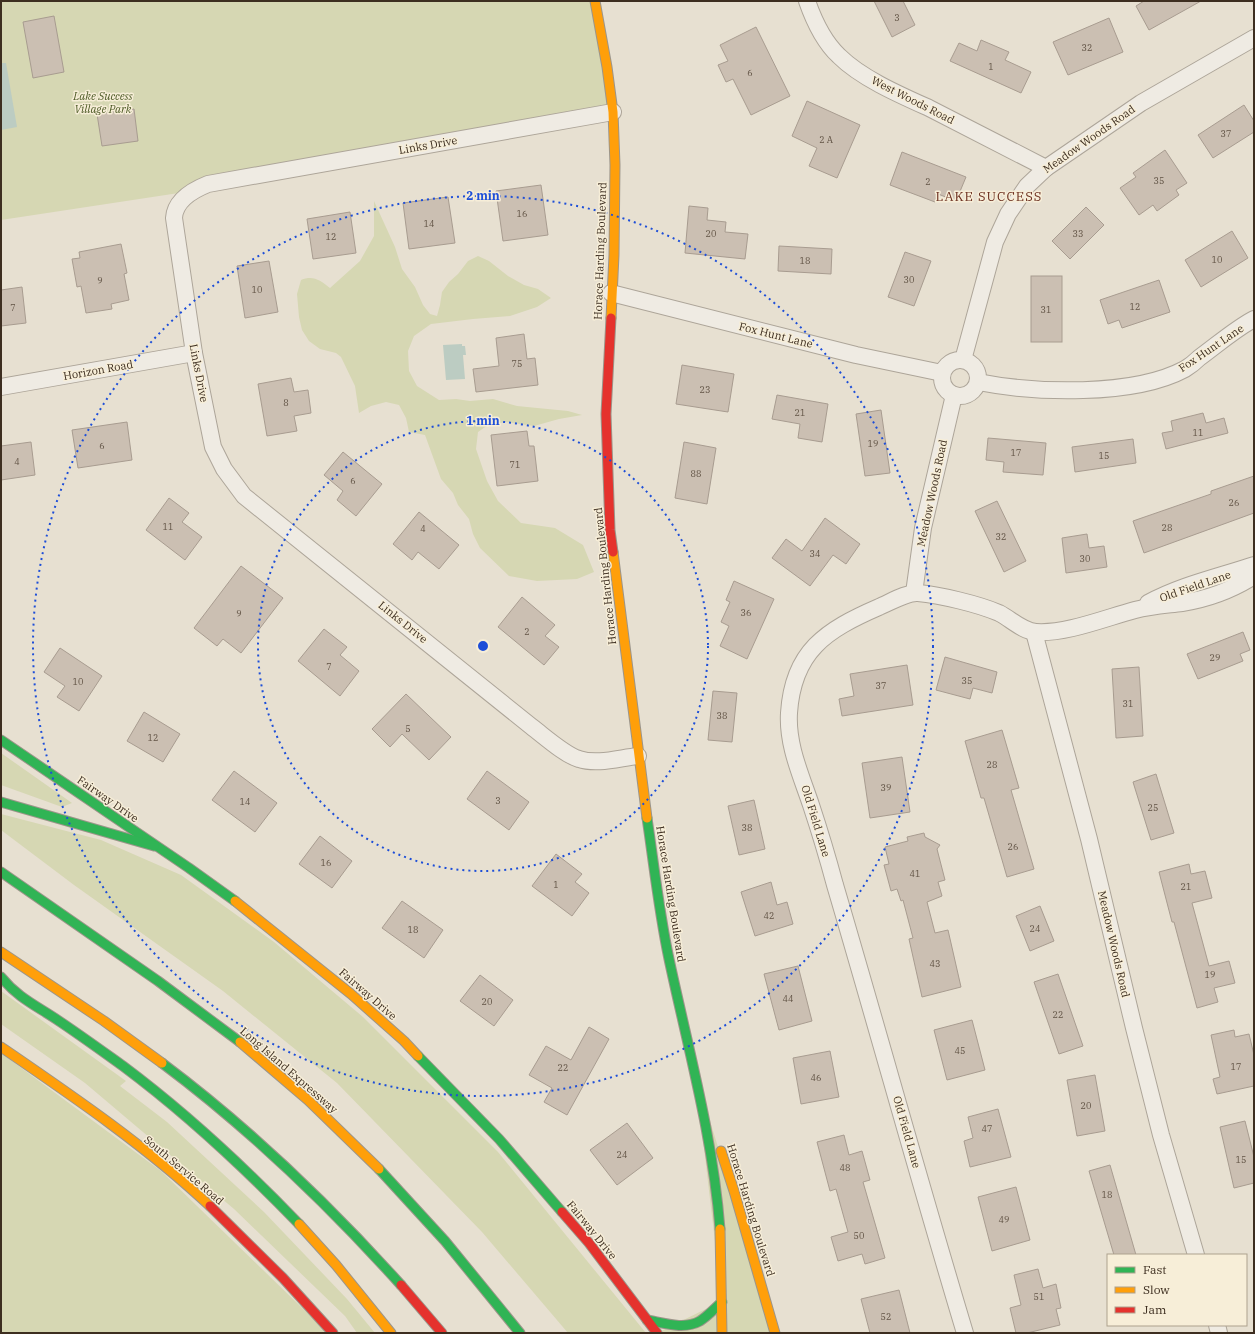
<svg xmlns="http://www.w3.org/2000/svg" width="1255" height="1334" viewBox="0 0 1255 1334" font-family="'IBM Plex Serif',serif">
	<rect width="100%" height="100%" fill="#e7e0d1"/>
	<!-- green -->
	<g fill="#d6d7b3">
		<path d="M1 1H595L613 112 192 191 1 220Z"/>
		<path d="M374 201 395 247 402 269 415 287 423 305 430 314 437 316 440 305 442 292 449 282 458 274 468 261 478 256 489 261 508 276 524 285 538 289 551 298 537 307 510 316 473 319 431 324 414 336 408 351 409 371 417 386 439 400 456 399 470 401 493 399 517 406 568 411 582 415 559 419 534 426 506 422 488 425 478 432 476 449 487 481 498 501 521 523 555 528 583 545 594 572 577 579 537 581 509 576 480 548 473 534 469 519 458 505 453 493 441 479 425 435 409 432 406 418 399 405 386 402 371 406 359 413 355 386 341 357 336 353 320 349 309 341 302 330 299 317 297 294 301 280C313 275 320 280 330 288L360 261 374 236Z"/>
		<path d="M1 753 72 803 62 807 1 785Z"/>
		<path d="M1 814 101 840 181 875 274 942 363 1017 498 1152 646 1333H568L482 1232 337 1083 223 991 74 885 1 830Z"/>
		<path d="M1 991 126 1081 120 1086 167 1122 264 1212 347 1299 375 1333H357L345 1316 234 1209 85 1083 1 1024Z"/>
		<path d="M1 1053 161 1171 328 1333H1Z"/>
		<path d="M695 1072 775 1333H657L722 1301Z"/>
	</g>
	<!-- water -->
	<g fill="#bcccc2">
		<path d="M1 63H6L17 127 1 130Z"/>
		<path d="M462 344V346H465L466 355H463L465 379 446 380 443 345Z"/>
	</g>
	<!-- building -->
	<g fill="#cbbfb2" stroke="#a89c90">
		<path d="M874 1H903L915 25 892 37Z"/>
		<path d="M1144 1H1201L1149 30 1136 6Z"/>
		<path d="M54 16 64 72 33 78 23 22Z"/>
		<path d="M1109 18 1123 52 1068 75 1053 42Z"/>
		<path d="M756 27 790 96 751 115 733 79 726 82 718 65 728 61 720 45Z"/>
		<path d="M981 40 1009 52 1005 60 1031 72 1021 93 950 61 959 43 977 51Z"/>
		<path d="M807 101 860 125 837 178 809 166 817 148 792 136Z"/>
		<path d="M1244 105 1254 121V132L1213 158 1198 135Z"/>
		<path d="M134 109 138 141 102 146 97 114Z"/>
		<path d="M1165 150 1187 183 1176 190 1179 195 1157 211 1153 205 1139 215 1120 188 1136 177 1133 173Z"/>
		<path d="M902 152 966 177 956 201 938 194 935 202 890 185Z"/>
		<path d="M541 185 548 235 503 241 496 191Z"/>
		<path d="M448 197 455 243 409 249 403 203Z"/>
		<path d="M689 206 708 208 707 220 726 222 725 232 748 234 745 259 685 253Z"/>
		<path d="M1086 207 1104 225 1070 259 1052 241Z"/>
		<path d="M350 212 356 253 313 259 307 219Z"/>
		<path d="M1232 231 1248 258 1201 287 1185 260Z"/>
		<path d="M121 244 127 273 124 274 129 300 111 304 112 309 86 313 81 286 77 287 72 259 80 258 79 252Z"/>
		<path d="M779 246 832 249 831 274 778 271Z"/>
		<path d="M905 252 931 261 914 306 888 297Z"/>
		<path d="M269 261 278 312 245 318 237 266Z"/>
		<rect x="1031" y="276" width="31" height="66"/>
		<path d="M1159 280 1170 312 1122 328 1119 320 1108 324 1100 300Z"/>
		<path d="M22 287 26 323 1 326V290Z"/>
		<path d="M524 334 527 359 535 358 538 385 476 392 473 369 499 366 496 338Z"/>
		<path d="M682 365 734 374 728 412 676 404Z"/>
		<path d="M291 378 294 392 308 390 311 413 294 416 297 431 267 436 258 384Z"/>
		<path d="M777 395 828 404 822 442 798 438 800 424 772 419Z"/>
		<path d="M881 410 890 473 865 476 856 414Z"/>
		<path d="M1203 413 1206 423 1224 418 1228 433 1166 449 1162 433 1173 431 1171 421Z"/>
		<path d="M127 422 132 460 78 468 72 430Z"/>
		<path d="M527 431 529 446H534L538 481 497 486 491 435Z"/>
		<path d="M988 438 1046 443 1043 475 1003 472 1004 462 986 460Z"/>
		<path d="M1133 439 1136 463 1075 472 1072 447Z"/>
		<path d="M31 442 35 475 1 480V446Z"/>
		<path d="M684 442 716 448 707 504 675 498Z"/>
		<path d="M343 452 382 484 356 516 337 500 343 491 324 475Z"/>
		<path d="M1254 476V513L1144 553 1133 521 1211 494V491Z"/>
		<path d="M169 498 189 513 182 522 202 537 185 560 146 530Z"/>
		<path d="M997 501 1026 561 1004 572 975 511Z"/>
		<path d="M419 512 459 545 439 569 418 552 412 560 393 544Z"/>
		<path d="M825 518 860 544 846 564 833 555 810 586 772 558 786 539 802 551Z"/>
		<path d="M1087 534 1089 548 1104 546 1107 567 1066 573 1062 538Z"/>
		<path d="M241 566 283 598 241 653 223 639 217 646 194 628Z"/>
		<path d="M734 581 774 599 747 659 720 646 729 626 721 622 730 602 726 600Z"/>
		<path d="M522 597 555 625 545 636 559 647 544 665 498 627Z"/>
		<path d="M324 629 347 647 340 655 359 671 340 696 298 661Z"/>
		<path d="M1243 632 1250 650 1240 654 1243 661 1198 679 1187 654Z"/>
		<path d="M60 648 102 676 79 711 57 697 65 686 44 672Z"/>
		<path d="M945 657 997 672 992 693 973 688 970 699 936 690Z"/>
		<path d="M907 665 913 705 842 716 839 699 854 696 850 674Z"/>
		<path d="M1139 667 1143 736 1116 738 1112 669Z"/>
		<path d="M713 691 737 693 732 742 708 740Z"/>
		<path d="M406 694 451 737 429 760 402 734 390 747 372 729Z"/>
		<path d="M144 712 180 734 163 762 127 741Z"/>
		<path d="M1002 730 1019 788 1011 790 1034 869 1007 877 984 798H981L965 741Z"/>
		<path d="M902 757 910 812 870 818 862 763Z"/>
		<path d="M234 771 277 803 255 832 212 800Z"/>
		<path d="M487 771 529 802 509 830 467 799Z"/>
		<path d="M1156 774 1174 833 1151 840 1133 782Z"/>
		<path d="M754 800 765 849 739 855 728 806Z"/>
		<path d="M924 833 925 837 940 845 937 849 945 880 938 882 942 896 927 902 935 933 948 930 961 987 922 997 909 939 913 938 903 900 901 901 897 889 891 891 884 865 889 864 885 847 908 841 907 837Z"/>
		<path d="M320 836 352 861 332 888 299 864Z"/>
		<path d="M556 854 582 874 575 882 589 893 572 916 532 886Z"/>
		<path d="M1189 864 1191 874 1205 871 1212 898 1192 903 1209 966 1229 961 1235 983 1214 988 1218 1002 1197 1008 1174 922H1172L1159 872Z"/>
		<path d="M771 882 777 905 787 902 793 924 755 936 741 892Z"/>
		<path d="M402 901 443 930 424 958 382 928Z"/>
		<path d="M1040 906 1054 941 1030 951 1016 916Z"/>
		<path d="M798 966 812 1021 779 1030 764 974Z"/>
		<path d="M1058 974 1083 1046 1059 1054 1034 982Z"/>
		<path d="M480 975 513 1000 494 1026 460 1001Z"/>
		<path d="M972 1020 985 1070 947 1080 934 1030Z"/>
		<path d="M589 1027 609 1039 567 1115 544 1102 552 1088 529 1075 546 1046 571 1060Z"/>
		<path d="M1234 1030 1235 1037 1249 1034 1254 1055V1086L1217 1094 1213 1079 1220 1077 1211 1035Z"/>
		<path d="M830 1051 839 1097 801 1104 793 1058Z"/>
		<path d="M1095 1075 1105 1131 1077 1136 1067 1080Z"/>
		<path d="M998 1109 1011 1157 970 1167 964 1141 973 1138 968 1117Z"/>
		<path d="M1245 1121 1254 1157V1183L1234 1188 1220 1127Z"/>
		<path d="M627 1123 653 1158 617 1185 590 1150Z"/>
		<path d="M844 1135 849 1155 862 1151 870 1180 863 1182 885 1258 865 1264 862 1254 838 1261 831 1237 848 1232 836 1189 830 1191 817 1142Z"/>
		<path d="M1110 1165 1136 1255H1114L1089 1171Z"/>
		<path d="M1016 1187 1030 1240 992 1251 978 1197Z"/>
		<path d="M1038 1269 1043 1288 1056 1284 1061 1308 1056 1309 1060 1325 1027 1333H1016L1010 1308 1021 1305 1014 1275Z"/>
		<path d="M899 1290 910 1333H870L861 1299Z"/>
	</g>
	<g fill="none" stroke-linecap="round" stroke-linejoin="round">
		<!-- street casing -->
		<g stroke="#ada599" stroke-width="18">
			<g id="street">
				<path d="M807 1C814 21 824 42 839 56 861 78 900 95 929 108 968 128 1007 148 1046 168"/>
				<path d="M613 112 208 184C193 190 175 200 174 218L194 353 213 447 224 469 244 496 532 727C544 736 565 755 579 759 597 765 619 758 638 756"/>
				<path d="M611 293 856 355 942 373"/>
				<circle cx="960" cy="378" r="18"/>
				<path d="M963 360 995 242 1008 214 1027 186 1046 168 1141 103 1254 38"/>
				<path d="M978 382C1034 393 1133 397 1185 369 1190 366 1195 362 1199 358 1217 345 1235 329 1254 319"/>
				<path d="M1 387 194 353"/>
				<path d="M914 593 923 528 954 395"/>
				<path d="M1148 603C1181 585 1218 577 1254 565"/>
				<path d="M1034 632 1089 839 1134 1028 1161 1135 1196 1255"/>
				<path d="M1217 1325 1219 1333"/>
				<path d="M965 1333C920 1184 879 1034 835 885 828 859 820 832 811 805 801 775 787 745 789 713 793 651 826 630 879 607 889 603 907 592 918 593 940 595 978 604 999 613 1011 619 1022 631 1036 632 1066 634 1105 618 1135 610 1150 606 1166 605 1182 603 1208 599 1232 590 1254 576"/>
			</g>
		</g>
		<!-- fast casing -->
		<g stroke="#9c958a" stroke-width="11">
			<g id="fast">
				<path d="M1 740 189 868 235 901"/>
				<path d="M1 802 154 846"/>
				<path d="M647 818C654 865 659 912 669 959 688 1048 713 1137 720 1229"/>
				<path d="M1 872 158 981 240 1042"/>
				<path d="M1 977C18 998 37 1006 59 1021 80 1035 102 1051 123 1066 186 1113 244 1167 299 1224"/>
				<path d="M418 1056 499 1139 562 1212"/>
				<path d="M162 1063C249 1128 328 1204 401 1285"/>
				<path d="M379 1169 445 1241 520 1333"/>
				<path d="M647 1320C664 1323 684 1330 700 1321 708 1316 715 1308 722 1302"/>
			</g>
		</g>
		<!-- slow casing -->
		<g stroke="#9c958a" stroke-width="11">
			<g id="slow">
				<path d="M595 1 607 67 613 112 615 165 614 255 611 318"/>
				<path d="M613 552 647 818"/>
				<path d="M235 901 351 994 404 1041 418 1056"/>
				<path d="M1 952 104 1021 162 1063"/>
				<path d="M240 1042 308 1100 379 1169"/>
				<path d="M1 1047C74 1097 146 1146 210 1206"/>
				<path d="M721 1151 734 1191 775 1333"/>
				<path d="M299 1224 336 1265 391 1333"/>
				<path d="M720 1229 722 1333"/>
			</g>
		</g>
		<!-- jam casing -->
		<g stroke="#9c958a" stroke-width="11">
			<g id="jam">
				<path d="M611 318 606 414 610 530 613 552"/>
				<path d="M210 1206 283 1278 333 1333"/>
				<path d="M562 1212 589 1243 657 1333"/>
				<path d="M401 1285 442 1333"/>
			</g>
		</g>
		<!-- street -->
		<use href="#street" stroke="#efebe3" stroke-width="16"/>
		<!-- fast -->
		<use href="#fast" stroke="#30b455" stroke-width="9"/>
		<!-- slow -->
		<use href="#slow" stroke="#ff9f0a" stroke-width="9"/>
		<!-- jam -->
		<use href="#jam" stroke="#e5322d" stroke-width="9"/>
	</g>
	<!-- distance rings -->
	<g fill="none" stroke="#1d4ed8" stroke-width="2" stroke-dasharray="2 4">
		<circle cx="483" cy="646" r="225"/>
		<circle cx="483" cy="646" r="450"/>
	</g>
	<g text-anchor="middle" dominant-baseline="central" stroke-width="3" stroke-linejoin="round" paint-order="stroke">
		<!-- number labels -->
		<g font-size="9" fill="#605244">
			<text x="897" y="17">3</text>
			<text x="1087" y="47">32</text>
			<text x="991" y="66">1</text>
			<text x="750" y="72">6</text>
			<text x="1226" y="133">37</text>
			<text x="826" y="139">2 A</text>
			<text x="1159" y="180">35</text>
			<text x="928" y="181">2</text>
			<text x="522" y="213">16</text>
			<text x="429" y="223">14</text>
			<text x="711" y="233">20</text>
			<text x="1078" y="233">33</text>
			<text x="331" y="236">12</text>
			<text x="1217" y="259">10</text>
			<text x="805" y="260">18</text>
			<text x="909" y="279">30</text>
			<text x="100" y="280">9</text>
			<text x="257" y="289">10</text>
			<text x="1135" y="306">12</text>
			<text x="13" y="307">7</text>
			<text x="1046" y="309">31</text>
			<text x="517" y="363">75</text>
			<text x="705" y="389">23</text>
			<text x="286" y="402">8</text>
			<text x="800" y="412">21</text>
			<text x="1198" y="432">11</text>
			<text x="873" y="443">19</text>
			<text x="102" y="445">6</text>
			<text x="1016" y="452">17</text>
			<text x="1104" y="455">15</text>
			<text x="17" y="461">4</text>
			<text x="515" y="464">71</text>
			<text x="696" y="473">88</text>
			<text x="353" y="480">6</text>
			<text x="1234" y="502">26</text>
			<text x="168" y="526">11</text>
			<text x="1167" y="527">28</text>
			<text x="423" y="528">4</text>
			<text x="1001" y="536">32</text>
			<text x="815" y="553">34</text>
			<text x="1085" y="558">30</text>
			<text x="746" y="612">36</text>
			<text x="239" y="613">9</text>
			<text x="527" y="631">2</text>
			<text x="1215" y="657">29</text>
			<text x="329" y="666">7</text>
			<text x="967" y="680">35</text>
			<text x="78" y="681">10</text>
			<text x="881" y="685">37</text>
			<text x="1128" y="703">31</text>
			<text x="722" y="715">38</text>
			<text x="408" y="728">5</text>
			<text x="153" y="737">12</text>
			<text x="992" y="764">28</text>
			<text x="886" y="787">39</text>
			<text x="498" y="800">3</text>
			<text x="245" y="801">14</text>
			<text x="1153" y="807">25</text>
			<text x="747" y="827">38</text>
			<text x="1013" y="846">26</text>
			<text x="326" y="862">16</text>
			<text x="915" y="873">41</text>
			<text x="556" y="884">1</text>
			<text x="1186" y="886">21</text>
			<text x="769" y="915">42</text>
			<text x="1035" y="928">24</text>
			<text x="413" y="929">18</text>
			<text x="935" y="963">43</text>
			<text x="1210" y="974">19</text>
			<text x="788" y="998">44</text>
			<text x="487" y="1001">20</text>
			<text x="1058" y="1014">22</text>
			<text x="960" y="1050">45</text>
			<text x="1236" y="1066">17</text>
			<text x="563" y="1067">22</text>
			<text x="816" y="1077">46</text>
			<text x="1086" y="1105">20</text>
			<text x="987" y="1128">47</text>
			<text x="622" y="1154">24</text>
			<text x="1241" y="1159">15</text>
			<text x="845" y="1167">48</text>
			<text x="1107" y="1194">18</text>
			<text x="1004" y="1219">49</text>
			<text x="859" y="1235">50</text>
			<text x="1039" y="1296">51</text>
			<text x="886" y="1316">52</text>
		</g>
		<!-- park labels -->
		<g font-size="11" font-style="italic" fill="#4d5a26" stroke="#f7eed8">
			<text x="103" y="96">Lake Success<tspan x="103" dy="13">Village Park</tspan></text>
		</g>
		<!-- street labels -->
		<g font-size="11" fill="#3d2e20" stroke="#f7eed8">
			<text transform="translate(913 100) rotate(27)">West Woods Road</text>
			<text transform="translate(1089 139) rotate(-35)">Meadow Woods Road</text>
			<text transform="translate(428 145) rotate(-10)">Links Drive</text>
			<text transform="translate(600 251) rotate(-88)">Horace Harding Boulevard</text>
			<text transform="translate(776 335) rotate(14)">Fox Hunt Lane</text>
			<text transform="translate(1211 348) rotate(-34)">Fox Hunt Lane</text>
			<text transform="translate(98 370) rotate(-10)">Horizon Road</text>
			<text transform="translate(199 373) rotate(79)">Links Drive</text>
			<text transform="translate(932 493) rotate(-78)">Meadow Woods Road</text>
			<text transform="translate(605 576) rotate(-96)">Horace Harding Boulevard</text>
			<text transform="translate(1195 586) rotate(-19)">Old Field Lane</text>
			<text transform="translate(403 622) rotate(39)">Links Drive</text>
			<text transform="translate(108 799) rotate(35)">Fairway Drive</text>
			<text transform="translate(816 821) rotate(73)">Old Field Lane</text>
			<text transform="translate(671 894) rotate(81)">Horace Harding Boulevard</text>
			<text transform="translate(1114 944) rotate(77)">Meadow Woods Road</text>
			<text transform="translate(368 994) rotate(41)">Fairway Drive</text>
			<text transform="translate(289 1070) rotate(41)">Long Island Expressway</text>
			<text transform="translate(907 1132) rotate(74)">Old Field Lane</text>
			<text transform="translate(184 1170) rotate(40)">South Service Road</text>
			<text transform="translate(751 1210) rotate(73)">Horace Harding Boulevard</text>
			<text transform="translate(592 1230) rotate(51)">Fairway Drive</text>
		</g>
		<!-- quarter labels -->
		<g font-size="13" letter-spacing="1" fill="#6b2e1e" stroke="#f7eed8">
			<text x="989" y="196">LAKE SUCCESS</text>
		</g>
	</g>
	<circle cx="483" cy="646" r="6" fill="#1d4ed8" stroke="#f7eed8" stroke-width="2"/>
	<g font-size="12" text-anchor="middle" font-weight="bold" fill="#1d4ed8" stroke="#f7eed8" stroke-width="3" stroke-linejoin="round" paint-order="stroke">
		<text x="483" y="200">2 min</text>
		<text x="483" y="425">1 min</text>
	</g>
	<!-- border -->
	<rect width="1255" height="1334" fill="none" stroke="#3d2e20" stroke-width="4"/>
	<!-- legend -->
	<rect x="1107" y="1254" width="140" height="72" fill="#f7eed8" stroke="#ada18e"/>
	<rect x="1115" y="1267" width="20" height="6" fill="#30b455" stroke="#ada18e"/>
	<text x="1143" y="1274" font-size="12" fill="#3d2e20">Fast</text>
	<rect x="1115" y="1287" width="20" height="6" fill="#ff9f0a" stroke="#ada18e"/>
	<text x="1143" y="1294" font-size="12" fill="#3d2e20">Slow</text>
	<rect x="1115" y="1307" width="20" height="6" fill="#e5322d" stroke="#ada18e"/>
	<text x="1143" y="1314" font-size="12" fill="#3d2e20">Jam</text>
</svg>
